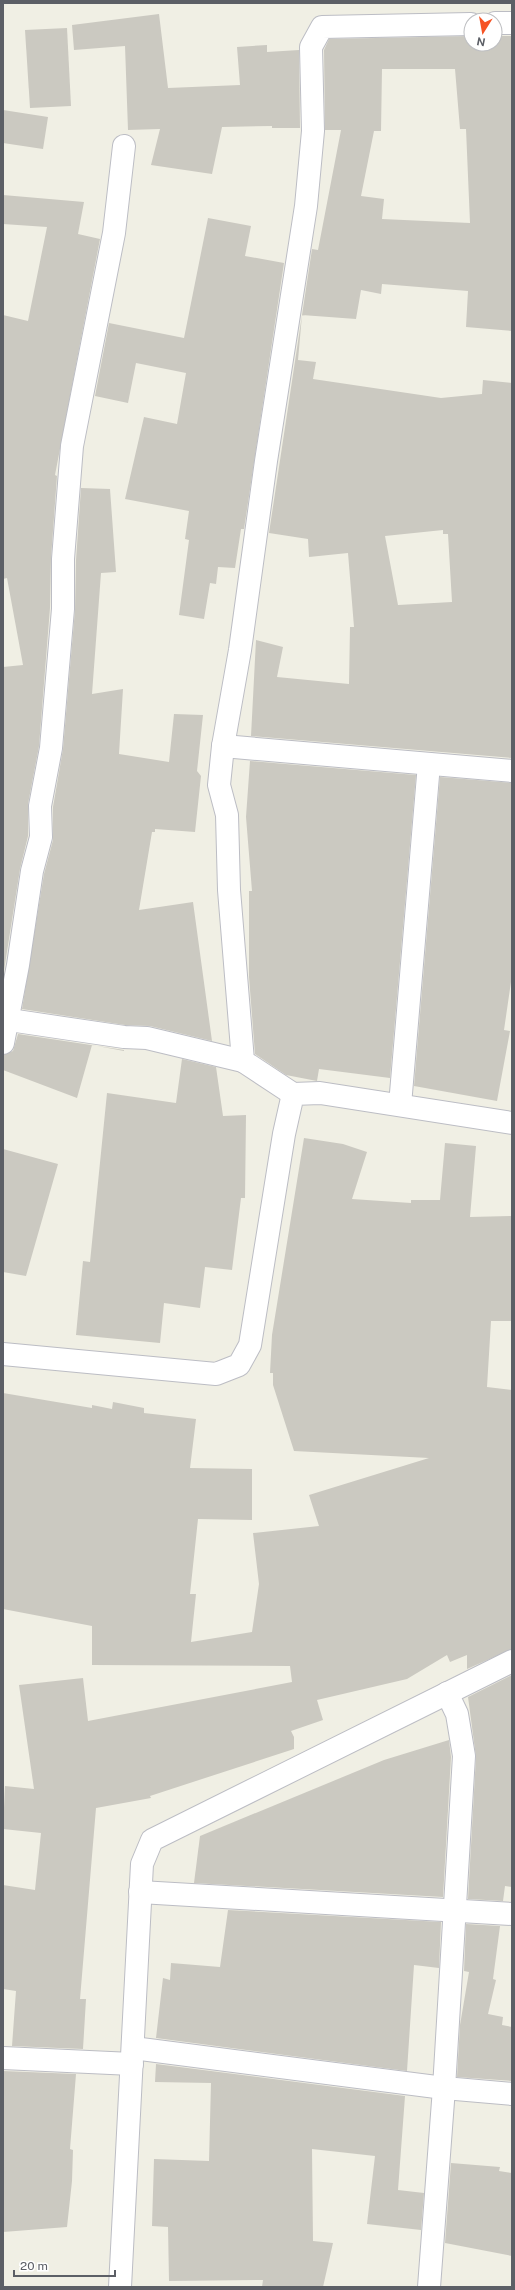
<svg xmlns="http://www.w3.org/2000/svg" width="515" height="2290" viewBox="0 0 515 2290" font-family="'Public Sans',sans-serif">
	<rect width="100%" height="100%" fill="#f0efe4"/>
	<!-- building -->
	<g fill="#cbc9c1" fill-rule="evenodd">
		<path d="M159 14 168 88 240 85 237 47 267 45V52L299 50 300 128H272V126L222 127 212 174 151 165 160 129 128 130 125 46 74 50 72 25Z"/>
		<path d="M67 28 71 106 30 108 25 30Z"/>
		<path d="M471 36V44H495V36H512V331L466 327 468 291 382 284 381 294 361 290 356 319 302 315 298 360 316 362 313 379 441 398 482 394 483 380 512 383V758L251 736 256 640 283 647 277 677 349 684 350 627H354L348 553 309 557 308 539 269 533 312 249 318 250 341 130H325L324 50 329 39ZM382 69H455L460 129H466L470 223 382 219 384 199 361 196 374 131H381ZM443 530V534H448L452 602 398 605 385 536Z"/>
		<path d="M3 110 48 117 43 149 3 143Z"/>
		<path d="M3 195 84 202 78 234 100 239 55 475 57 476 51 558 50 608 39 746 28 804V836L20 869 3 977V667L23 665 7 578 3 579V315L28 321 47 227 3 224Z"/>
		<path d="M208 218 251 226 245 256 284 263 244 529H241L235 568 218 567 216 584 210 583 204 619 179 615 189 540 185 539 189 511 125 499 144 417 177 424 186 373 136 363 128 403 95 396 109 323 184 338Z"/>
		<path d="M81 488 110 489 116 572 101 573 92 694 123 689 119 754 169 762 174 714 203 715 197 771 201 776 195 832 155 829V832H152L139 910 193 902 212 1041 150 1026 125 1025 22 1009 44 874 53 840V807L63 749 75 610 76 560Z"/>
		<path d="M250 761 416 775 390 1078 319 1069 317 1081 286 1075 255 1054 249 977V891H252L246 817Z"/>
		<path d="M440 777 512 783V975L504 1030 510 1031 497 1101 414 1086Z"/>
		<path d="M18 1034 124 1050V1051L92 1045 77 1098 3 1070V1055L13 1051Z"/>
		<path d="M182 1059 216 1067 223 1116 246 1115 245 1198H241L232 1270 205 1267 200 1308 164 1303 160 1343 76 1335 83 1261 90 1262 107 1093 176 1103Z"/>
		<path d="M304 1138 343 1144 367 1152 352 1199 411 1203V1200H440L445 1143 476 1146 470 1217 512 1216V1321H491L487 1387 512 1390V1649L467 1669V1655L450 1662 447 1655 407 1679 317 1700 323 1720 291 1731 294 1737V1749L150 1796 151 1798 96 1808 80 1999H86L83 2049 12 2046 16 1991 3 1989V1885L35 1890 41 1833 3 1829 5 1786 34 1789 19 1685 83 1678 88 1721 292 1682 290 1666 92 1665V1626L3 1609V1393L92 1408V1405L112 1409 113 1402 144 1408V1413L196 1419 190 1468 252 1469V1520L198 1519 190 1594H196L191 1642 252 1632 259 1584 253 1533 319 1526 309 1495 429 1458 294 1451 273 1385V1373H270L272 1335Z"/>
		<path d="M3 1149 58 1164 26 1276 3 1272Z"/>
		<path d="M512 1675V1887L505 1886 503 1901 468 1899 476 1757 468 1697Z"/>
		<path d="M449 1740 451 1757 443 1897 194 1883 200 1836 384 1760Z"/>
		<path d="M228 1910 441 1922 439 1968 414 1965 407 2071 156 2038 163 1978 170 1980 171 1963 220 1967Z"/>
		<path d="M466 1924 500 1926 493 1979 496 1980 488 2014 503 2017 502 2025 512 2027V2081L457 2077 460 2025 469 1972 464 1971Z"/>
		<path d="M156 2064 405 2096 398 2190 424 2193 421 2230 367 2224 375 2156 312 2149 313 2241 333 2243 323 2287H262L263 2280 169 2281 168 2227 152 2226 154 2159 209 2161 211 2083 155 2082Z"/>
		<path d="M3 2071 76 2074 70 2149 73 2150 72 2181 67 2227 3 2232Z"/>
		<path d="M451 2163 500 2167 499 2171 512 2173V2256L445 2243Z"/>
	</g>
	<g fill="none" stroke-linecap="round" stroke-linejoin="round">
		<!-- minor casing -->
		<g stroke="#bcbdc4" stroke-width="24">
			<g id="minor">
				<path d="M495 23H512"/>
				<path d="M223 746 512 771"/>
				<path d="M3 1019 124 1037 147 1038 243 1061"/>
				<path d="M3 1043 18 965 32 871 41 837 40 806 51 748 63 609V559L72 446 114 233 124 146"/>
				<path d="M293 1094 243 1061 229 890 227 815 219 785 223 746 240 650 266 461 306 206 313 131 311 47 322 27 471 24"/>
				<path d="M400 1105 429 764"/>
				<path d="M3 1354 216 1374 239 1365 250 1345 284 1134 293 1094 320 1093 512 1123"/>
				<path d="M140 1892 512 1914"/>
				<path d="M133 2048 444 2088 512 2094"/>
				<path d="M3 2058 132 2064"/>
				<path d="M120 2287 142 1864 152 1840 512 1661"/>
				<path d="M429 2287 444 2088 464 1756 457 1714 447 1693"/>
			</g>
		</g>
		<!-- minor -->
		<use href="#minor" stroke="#fff" stroke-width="22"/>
	</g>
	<!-- border -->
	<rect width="515" height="2290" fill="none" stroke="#5c5f66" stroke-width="8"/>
	<!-- north arrow -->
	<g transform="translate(483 32) rotate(191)"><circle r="19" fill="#ffffff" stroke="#bebfc2"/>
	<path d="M0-3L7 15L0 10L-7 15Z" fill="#f65324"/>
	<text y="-6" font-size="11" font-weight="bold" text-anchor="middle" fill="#5c5f66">N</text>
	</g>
	<!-- scale -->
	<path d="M14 2270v6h101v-6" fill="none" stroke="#5c5f66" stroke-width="2"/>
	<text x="20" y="2270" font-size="12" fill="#5c5f66" stroke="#ffffff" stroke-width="3" paint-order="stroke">20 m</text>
</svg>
